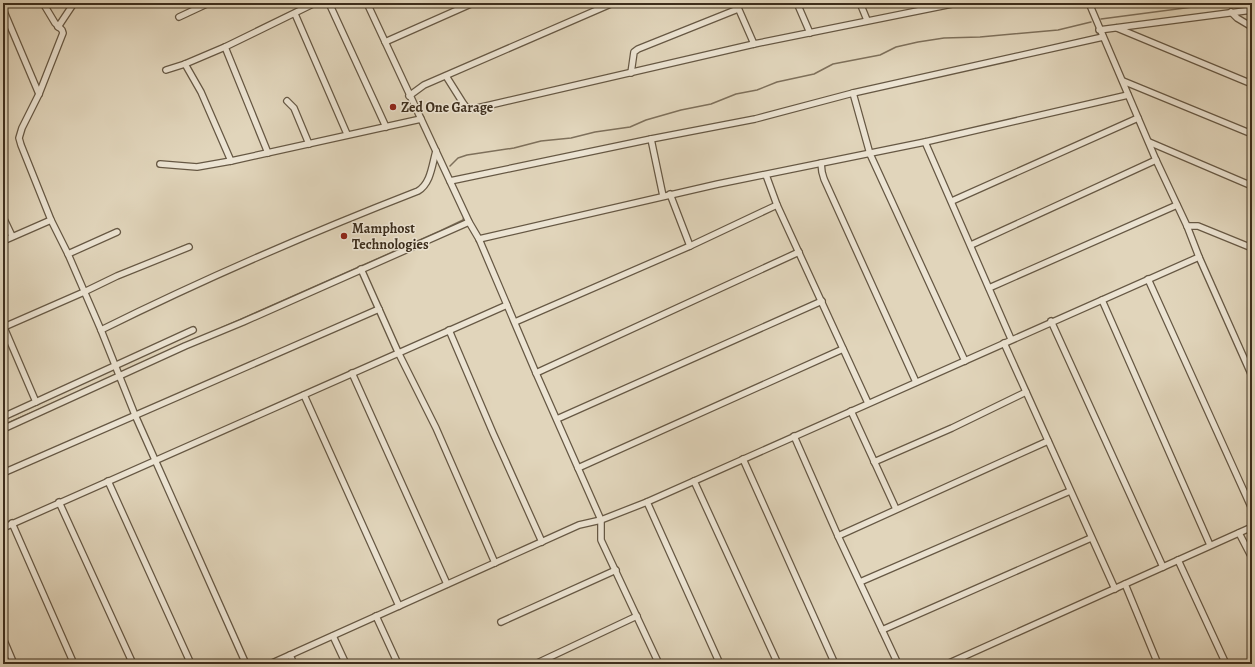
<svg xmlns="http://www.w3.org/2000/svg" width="1255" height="667" viewBox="0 0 1255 667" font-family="Alegreya,serif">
	<rect width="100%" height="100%" fill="#e1d5bb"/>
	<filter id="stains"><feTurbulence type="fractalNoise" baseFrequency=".005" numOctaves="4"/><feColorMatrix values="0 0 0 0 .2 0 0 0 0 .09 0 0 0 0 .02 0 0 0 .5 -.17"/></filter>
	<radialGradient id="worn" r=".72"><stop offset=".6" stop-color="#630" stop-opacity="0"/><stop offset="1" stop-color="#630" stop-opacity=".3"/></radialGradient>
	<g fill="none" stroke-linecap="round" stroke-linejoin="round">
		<!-- stream -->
		<g stroke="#7e705b" stroke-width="1.5">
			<path d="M1101 19 1223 3"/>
			<path d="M450 166 458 158 467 155 514 148 541 141 571 138 595 132 630 127 646 120 681 110 711 104 736 94 757 90 777 82 814 74 833 64 880 55 896 47 918 42 944 38 980 37 1058 30 1091 22"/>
			<path d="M221 328 440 231 463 220 464 216"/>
			<path d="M3 425 54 403"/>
		</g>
		<!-- minor casing -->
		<g stroke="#665844" stroke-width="8">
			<g id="minor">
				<path d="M43 3 55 23 62 30 63 33 39 94 22 128 19 138 21 145 51 220 68 254 101 330 135 415 246 664"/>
				<path d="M329 3 386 127"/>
				<path d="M367 3 469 222 479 239 536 373 601 520V540L659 664"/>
				<path d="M736 3 754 44"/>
				<path d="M797 3 810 33"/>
				<path d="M860 3 867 20"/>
				<path d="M1089 3 1156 160 1187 226 1199 257 1252 376"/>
				<path d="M3 9 39 94"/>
				<path d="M1231 12 1237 18 1252 27"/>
				<path d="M295 14 347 134"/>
				<path d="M179 17 209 3"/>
				<path d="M58 27 74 3"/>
				<path d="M1117 28 1252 84"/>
				<path d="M1099 30 1252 10"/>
				<path d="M385 42 473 3"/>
				<path d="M225 47 268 153"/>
				<path d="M185 64 201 92 231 161"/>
				<path d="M166 70 185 64 225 47 315 3"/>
				<path d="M631 73 634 52 638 49 738 9"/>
				<path d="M446 76 463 103 466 107 473 109 754 44 957 3"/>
				<path d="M1123 81 1252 134"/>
				<path d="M853 93 870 154 965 361"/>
				<path d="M409 96 424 85 613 3"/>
				<path d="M287 101 294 108 309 144"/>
				<path d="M651 139 663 196"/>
				<path d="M925 142 1011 339"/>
				<path d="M1149 142 1252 186"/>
				<path d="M821 163 822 172 824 179 916 382"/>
				<path d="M160 164 197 167 231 161 421 119"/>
				<path d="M766 175 777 205 868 403"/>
				<path d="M450 181 651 139 755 119 853 93 1103 37"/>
				<path d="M670 194 690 246"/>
				<path d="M952 201 1138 118"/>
				<path d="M3 217 12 236"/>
				<path d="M1187 226H1198L1252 248"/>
				<path d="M479 239 718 184 925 142 1128 95"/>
				<path d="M3 241 51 220"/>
				<path d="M971 245 1156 160"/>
				<path d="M68 254 117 232"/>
				<path d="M361 269 398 352 436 428 495 563"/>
				<path d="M1148 279 1252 509"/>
				<path d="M989 288 1177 205"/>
				<path d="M1102 300 1210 545"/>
				<path d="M1051 321 1163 567"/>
				<path d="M515 322 690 246 777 205"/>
				<path d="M3 325 36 402"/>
				<path d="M4 327 84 292 117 276 189 247"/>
				<path d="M101 330C204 279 310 233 418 191 431 183 432 165 436 151"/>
				<path d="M449 330 493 433 542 542"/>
				<path d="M1004 343 1115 589"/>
				<path d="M352 373 447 584"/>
				<path d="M536 373 799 252"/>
				<path d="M304 395 399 606"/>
				<path d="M851 411 896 509"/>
				<path d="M3 417 193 330"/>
				<path d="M557 419 822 301"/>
				<path d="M3 429 185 346 243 322 469 222"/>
				<path d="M794 436 838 536 898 664"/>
				<path d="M743 459 835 664"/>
				<path d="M874 462 952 428 1026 392"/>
				<path d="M578 468 843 349"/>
				<path d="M3 473 379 309"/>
				<path d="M108 481 191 664"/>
				<path d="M694 481 778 664"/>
				<path d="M59 502 133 664"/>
				<path d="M647 502 720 664"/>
				<path d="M12 523 74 664"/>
				<path d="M3 528 507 305"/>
				<path d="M1239 533 1252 558"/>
				<path d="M838 536 1048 441"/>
				<path d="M1178 560 1226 664"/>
				<path d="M860 582 1070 491"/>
				<path d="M1125 584 1158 664"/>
				<path d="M376 616 398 664"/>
				<path d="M501 622 616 570"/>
				<path d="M882 630 1091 538"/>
				<path d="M333 636 346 664"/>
				<path d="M3 638 14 664"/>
				<path d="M290 655 294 664"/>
				<path d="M270 664 579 525 601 520 647 502 1199 257"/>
				<path d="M535 664 637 616"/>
				<path d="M947 664 1252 527"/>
			</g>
		</g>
		<!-- minor -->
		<use href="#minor" stroke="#ece4d3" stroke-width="5.5"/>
	</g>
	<!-- markers -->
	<g fill="#8f2418" stroke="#ece4d3" stroke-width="1.5">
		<circle cx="393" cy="107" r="4"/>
		<circle cx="344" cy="236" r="4"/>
	</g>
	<g text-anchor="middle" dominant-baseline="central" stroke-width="3" stroke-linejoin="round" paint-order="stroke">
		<!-- poi labels -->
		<g font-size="14" font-weight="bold" fill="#3d2e1d" stroke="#ece4d3" text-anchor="start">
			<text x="401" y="107">Zed One Garage</text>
			<text x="352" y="228">Mamphost<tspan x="352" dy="16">Technologies</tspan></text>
		</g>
	</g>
	<!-- margin -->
	<rect width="1255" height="667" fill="none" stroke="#e1d5bb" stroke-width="16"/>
	<rect x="4" y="4" width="1247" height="659" fill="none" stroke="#3d2e1d" stroke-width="2"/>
	<rect x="8" y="8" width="1239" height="651" fill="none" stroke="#3d2e1d"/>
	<rect width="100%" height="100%" filter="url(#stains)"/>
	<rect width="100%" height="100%" fill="url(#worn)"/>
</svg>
